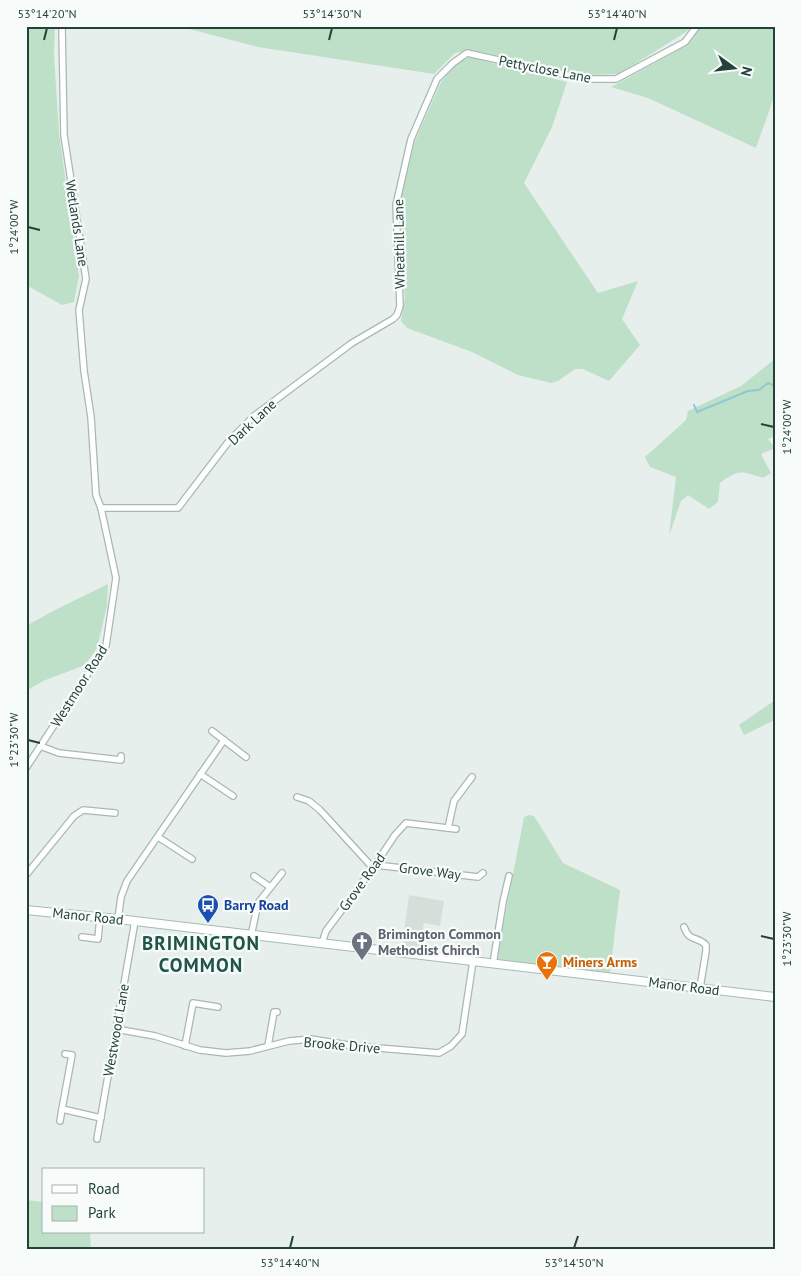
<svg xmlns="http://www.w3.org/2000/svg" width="801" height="1276" viewBox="0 0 801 1276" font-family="'PT Sans',sans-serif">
	<rect width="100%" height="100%" fill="#e6efeb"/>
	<!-- built -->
	<path fill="#d4dfda" d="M409 895 444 901 440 926 424 923 419 950 402 948Z"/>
	<!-- green -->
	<g fill="#bfe0c8">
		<path d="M26 26H55L54 54 59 133 79 276 74 302 62 305 26 285Z"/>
		<path d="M178 26H691L686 32 619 74 586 75 472 50 455 53 434 74 258 47Z"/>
		<path d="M701 26H775V94L756 148 648 98 611 87 686 46Z"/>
		<path d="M469 57 567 82 552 127 524 183 598 293 638 281 622 319 640 345 609 381 583 369H575L558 381 551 383 518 375 472 352 407 328 401 321 405 297 402 271 399 206 415 141 441 82 455 65Z"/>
		<path d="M775 359V436L768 439 775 448 761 454 771 473 763 478C741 471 739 469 720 483L718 502 709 509 688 495 681 501 669 536 676 477 650 467 645 457 686 420 688 411 741 386Z"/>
		<path d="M108 584 107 606 97 648 85 665 43 681 26 691V626L55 610Z"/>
		<path d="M775 700V720L744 735 739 725Z"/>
		<path d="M529 815 534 816 563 863 620 890 610 973 499 960 497 957 524 817Z"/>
		<path d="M26 1200 44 1202V1232H90L91 1250H26Z"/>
	</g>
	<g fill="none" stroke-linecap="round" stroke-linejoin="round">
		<!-- stream -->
		<path stroke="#8ec9d4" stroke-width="2" d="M694 405 697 412 748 391 759 390 768 383 775 386"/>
		<!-- street casing -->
		<g stroke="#a8b8b2" stroke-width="8">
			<g id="street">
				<path d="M101 508H178L229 441 254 416 352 343 393 319 397 315 400 306 396 205 411 139 437 79 453 63 467 53 585 79H616L685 42 697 26"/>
				<path d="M212 731 246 757"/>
				<path d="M40 746 59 753 121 760V756"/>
				<path d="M26 768 106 646 116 578 101 508 96 495 91 417 84 371 79 310 86 279 64 135 62 26"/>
				<path d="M200 774 233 796"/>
				<path d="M297 797 309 801 320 810 373 868"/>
				<path d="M448 828 454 801 472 777"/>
				<path d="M158 837 192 859"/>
				<path d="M376 865 478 877 483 873"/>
				<path d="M26 875 74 816 83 810 115 813"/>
				<path d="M254 876 270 887"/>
				<path d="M118 919 121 897 127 881 224 740"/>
				<path d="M684 927C690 943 696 935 706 945V951L700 988"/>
				<path d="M251 936 258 903 282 873"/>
				<path d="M82 937 98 939 100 917"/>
				<path d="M322 943 326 931 373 868 395 835 406 823 456 829"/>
				<path d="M493 964 503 902 509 876"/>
				<path d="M116 1029 155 1036 200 1050 226 1053 250 1051 289 1041 311 1039 354 1046 439 1053 451 1046 462 1034 473 961"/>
				<path d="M185 1046 193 1003 218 1007"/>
				<path d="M268 1046 274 1012H277"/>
				<path d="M65 1054 72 1055 62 1109 101 1118"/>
				<path d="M60 1121 62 1109"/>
				<path d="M97 1139 135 921"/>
			</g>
		</g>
		<!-- secondary casing -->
		<g stroke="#a4bbb3" stroke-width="10">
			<path id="secondary" d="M26 910 118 919 775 997"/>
		</g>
		<!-- street -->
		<use href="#street" stroke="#fff" stroke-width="5.5"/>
		<!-- secondary -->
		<use href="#secondary" stroke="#fff" stroke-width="8"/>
	</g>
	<!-- ticks -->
	<path fill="none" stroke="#24423a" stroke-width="2" d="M44 40 47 28M329 40 332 28M614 40 617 28M28 227 40 230M761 424 774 427M28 740 40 743M761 936 774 939M290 1248 293 1236M574 1248 578 1236"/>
	<!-- icons -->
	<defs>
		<g id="bus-pin" transform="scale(1.125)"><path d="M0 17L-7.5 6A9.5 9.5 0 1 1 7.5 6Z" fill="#1a4fb4" stroke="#f7fbf9"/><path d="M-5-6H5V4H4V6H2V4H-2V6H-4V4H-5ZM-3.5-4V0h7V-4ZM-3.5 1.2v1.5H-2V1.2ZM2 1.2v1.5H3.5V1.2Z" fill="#fff"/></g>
		<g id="church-pin" transform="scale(1.125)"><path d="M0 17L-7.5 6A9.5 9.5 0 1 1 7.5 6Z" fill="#6b7280" stroke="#f7fbf9"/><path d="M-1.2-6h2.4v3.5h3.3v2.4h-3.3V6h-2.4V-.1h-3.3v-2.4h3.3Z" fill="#fff"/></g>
		<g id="bar-pin" transform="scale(1.125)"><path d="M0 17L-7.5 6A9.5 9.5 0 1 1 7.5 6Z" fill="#e8710a" stroke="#f7fbf9"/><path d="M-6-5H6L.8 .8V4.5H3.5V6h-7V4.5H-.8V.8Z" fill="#fff"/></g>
	</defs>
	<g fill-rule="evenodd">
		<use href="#bus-pin" x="208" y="905"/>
		<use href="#church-pin" x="362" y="942"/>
		<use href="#bar-pin" x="547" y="962"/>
	</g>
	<g text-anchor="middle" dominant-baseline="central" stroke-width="4.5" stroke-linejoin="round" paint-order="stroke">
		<!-- street labels -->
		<g font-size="14" fill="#24423a" stroke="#f7fbf9">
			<text transform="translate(545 69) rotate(11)">Pettyclose Lane</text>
			<text transform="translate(77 223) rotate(81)">Wetlands Lane</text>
			<text transform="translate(399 244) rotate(-91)">Wheathill Lane</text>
			<text transform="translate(252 422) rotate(-43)">Dark Lane</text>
			<text transform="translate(79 686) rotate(-58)">Westmoor Road</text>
			<text transform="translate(430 871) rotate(7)">Grove Way</text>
			<text transform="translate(362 882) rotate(-54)">Grove Road</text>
			<text transform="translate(88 916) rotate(6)">Manor Road</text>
			<text transform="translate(684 986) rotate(7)">Manor Road</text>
			<text transform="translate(116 1030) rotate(-80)">Westwood Lane</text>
			<text transform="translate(342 1045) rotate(5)">Brooke Drive</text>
		</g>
		<!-- transit labels -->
		<g font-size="14" font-weight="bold" fill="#164399" stroke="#f7fbf9" text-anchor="start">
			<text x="224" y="905">Barry Road</text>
		</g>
		<!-- worship labels -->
		<g font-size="14" font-weight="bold" fill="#5b616d" stroke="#f7fbf9" text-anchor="start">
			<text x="378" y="934">Brimington Common<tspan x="378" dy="16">Methodist Chirch</tspan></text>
		</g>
		<!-- food labels -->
		<g font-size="14" font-weight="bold" fill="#c56008" stroke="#f7fbf9" text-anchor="start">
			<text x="563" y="962">Miners Arms</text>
		</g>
		<!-- district labels -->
		<g font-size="19" font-weight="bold" letter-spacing="1" fill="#1f5548" stroke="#f7fbf9">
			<text x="201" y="943">BRIMINGTON<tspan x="201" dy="22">COMMON</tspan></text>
		</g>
	</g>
	<!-- border -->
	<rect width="801" height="1276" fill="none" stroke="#f7fbf9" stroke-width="55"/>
	<!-- legend -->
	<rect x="42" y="1168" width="162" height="65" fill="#f7fbf9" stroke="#a3b1ad"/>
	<rect x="52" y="1185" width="25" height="8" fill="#ffffff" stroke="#a3b1ad"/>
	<text x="88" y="1194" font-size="15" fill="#24423a">Road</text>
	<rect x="52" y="1206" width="25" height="15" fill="#bfe0c8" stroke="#a3b1ad"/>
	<text x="88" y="1218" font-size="15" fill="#24423a">Park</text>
	<!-- north arrow -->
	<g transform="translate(734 68) rotate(105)" stroke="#f7fbf9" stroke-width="4" paint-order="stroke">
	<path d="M0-4L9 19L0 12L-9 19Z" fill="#24423a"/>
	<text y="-8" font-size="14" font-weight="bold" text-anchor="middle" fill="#24423a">N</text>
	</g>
	<rect x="28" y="28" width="746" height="1220" fill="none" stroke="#24423a" stroke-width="2"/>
	<g font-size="12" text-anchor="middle" fill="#24423a">
		<text x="47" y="18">53°14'20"N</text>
		<text x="332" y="18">53°14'30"N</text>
		<text x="617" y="18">53°14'40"N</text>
		<text transform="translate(14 227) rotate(-90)" y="4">1°24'00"W</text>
		<text transform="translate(787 427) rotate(-90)" y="4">1°24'00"W</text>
		<text transform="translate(14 740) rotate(-90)" y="4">1°23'30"W</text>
		<text transform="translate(787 939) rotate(-90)" y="4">1°23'30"W</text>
		<text x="290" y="1267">53°14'40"N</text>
		<text x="574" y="1267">53°14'50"N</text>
	</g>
</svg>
